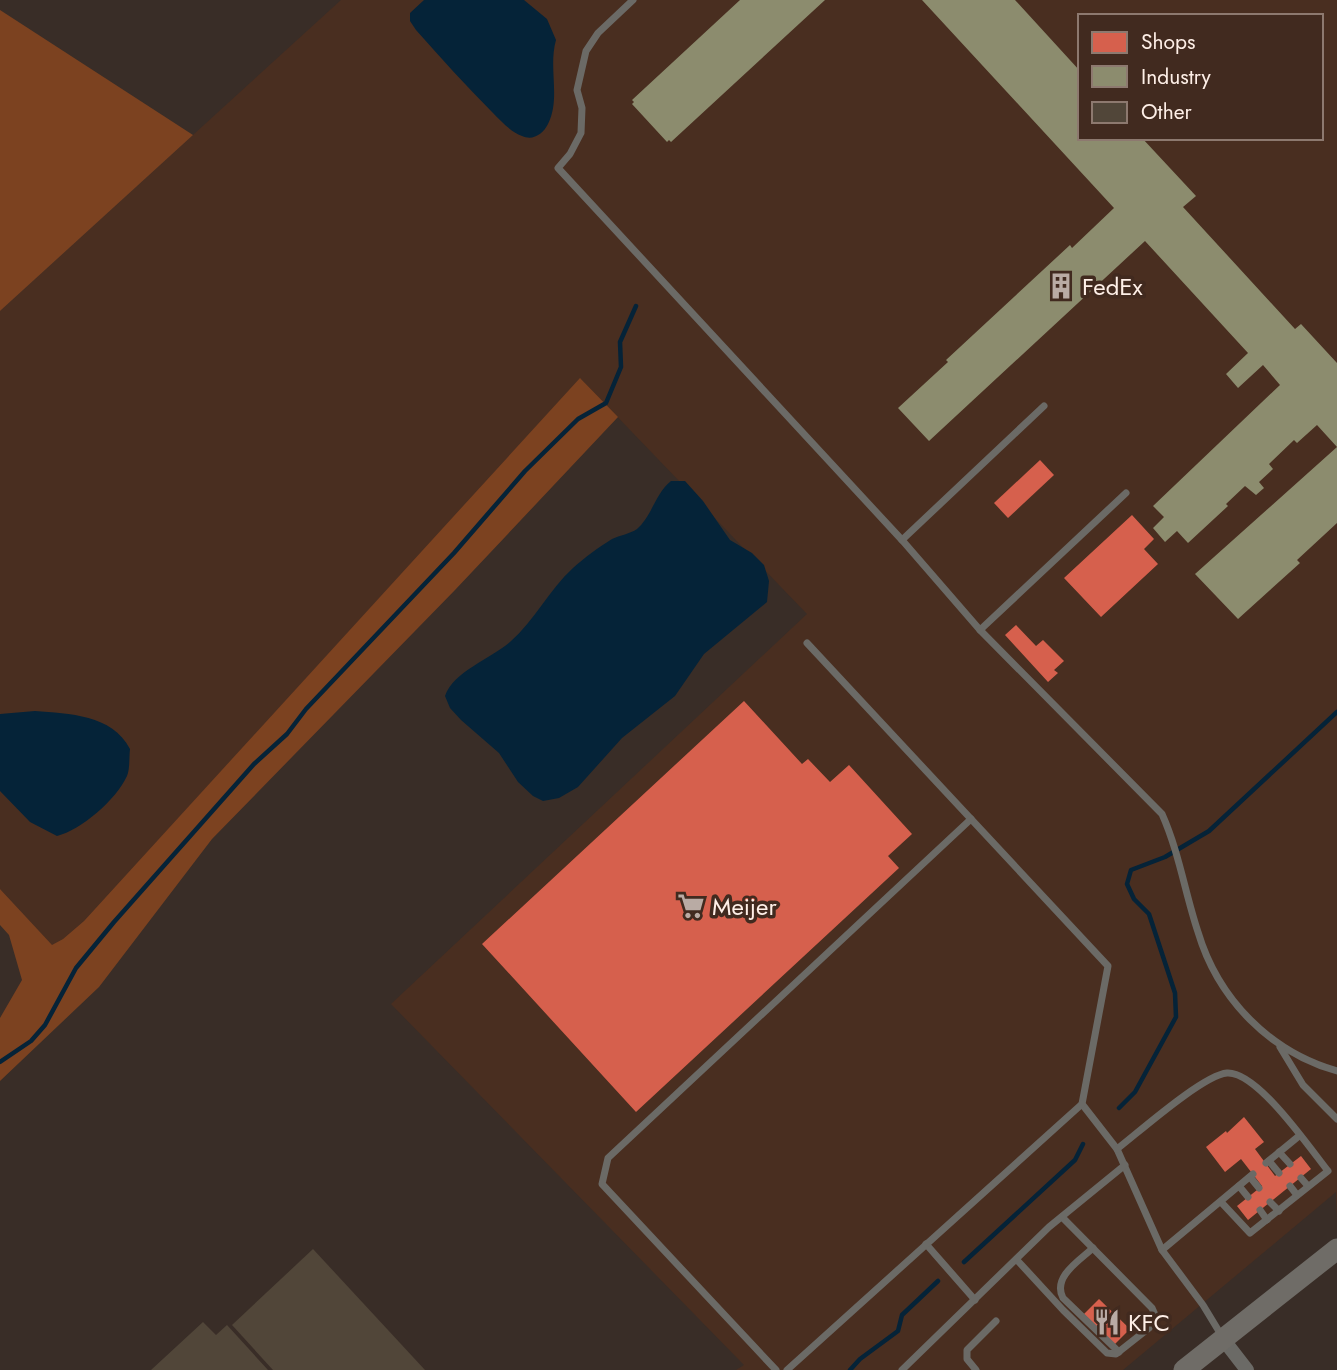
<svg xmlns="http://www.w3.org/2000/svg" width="1337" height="1370" viewBox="0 0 1337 1370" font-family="Jost,sans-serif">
	<rect width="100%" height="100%" fill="#392d27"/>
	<!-- built -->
	<path fill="#492e20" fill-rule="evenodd" d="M341 0H1337V1222L1336 1192 1123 1370H736L744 1365 391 1004 807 614 581 379 84 921 63 939 52 946 0 889V311ZM1080 16H1321V138H1080Z"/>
	<!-- forest -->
	<g fill="#7c4220">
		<path d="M0 10 193 135 0 311Z"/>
		<path d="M580 378 618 417 455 590 212 839 99 987 0 1081V1018L22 980 9 935 0 925V889L52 945 63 939 84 921Z"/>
	</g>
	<!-- water -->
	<g fill="#052338">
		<path d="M424 0H524L547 19 556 40C548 68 561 98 548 124 543 134 533 141 522 136 511 132 501 121 493 113 466 86 441 58 416 30L410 21V13Z"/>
		<path d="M671 481H685L703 501 730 540 752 553 764 565 769 581 767 602 704 654 675 696 622 738 578 787 559 798 543 801 533 796 518 782 499 753 461 720 450 708 445 696C453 672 490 659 510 642 535 620 549 590 573 568 584 558 599 547 612 539 620 535 630 534 637 529 652 516 655 494 671 481Z"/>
		<path d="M35 711C69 714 112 714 130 749 129 757 130 769 127 776 116 800 81 830 57 836L30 822 0 791V714Z"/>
	</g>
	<!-- shops -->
	<g fill="#d6604d">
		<path d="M1040 460 1054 475 1008 518 994 503Z"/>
		<path d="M1132 515 1154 539 1144 549 1158 564 1101 617 1064 578Z"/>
		<path d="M1016 625 1036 646 1043 640 1064 661 1054 670 1058 673 1048 682 1005 635Z"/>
		<path d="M744 701 802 764 808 759 830 782 849 765 912 834 888 856 899 868 636 1112 482 944Z"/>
		<path d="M1244 1117 1264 1142 1255 1149 1275 1176 1301 1156 1311 1169 1248 1220 1237 1206 1262 1186 1241 1159 1225 1172 1206 1147 1226 1131 1227 1133Z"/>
		<path d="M1099 1299 1130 1329 1114 1345 1084 1314Z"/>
	</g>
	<!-- industry -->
	<g fill="#8c8c6e">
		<path d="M740 0H825L671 142 669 140 667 142 632 104 634 102 632 100Z"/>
		<path d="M922 0H1015L1080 71V138H1142L1196 196 1183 207 1295 329 1301 324 1337 363V447L1317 425 1297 443 1294 440 1269 464 1273 469 1259 482 1264 488 1256 495 1245 486 1226 504 1228 506 1188 543 1177 531 1165 542 1153 528 1164 517 1153 506 1280 385 1263 365 1238 388 1226 374 1248 353 1145 241 929 441 898 408 948 362 946 360 1070 245 1072 248 1114 208Z"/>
		<path d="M1337 447V523L1297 560 1300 563 1238 619 1195 574Z"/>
	</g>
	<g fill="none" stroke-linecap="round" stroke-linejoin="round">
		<!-- stream -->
		<g stroke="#052338" stroke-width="4.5">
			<path d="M0 1062 31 1041 45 1025 76 968 114 922 254 764 287 734 306 709 454 553 525 471 578 419 606 403 621 367 620 342 636 306"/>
			<path d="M1119 1108 1135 1092 1176 1017 1175 993 1149 914 1134 899 1127 884 1131 870 1165 857 1209 831 1337 712"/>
			<path d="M964 1262 1075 1160 1083 1144"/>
			<path d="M850 1370 860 1359 898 1331 902 1315 938 1281"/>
		</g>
	</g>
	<!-- building -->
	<g fill="#514639">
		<path d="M313 1249 425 1370H273L232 1325Z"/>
		<path d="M203 1322 216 1335 227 1325 268 1370H151Z"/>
	</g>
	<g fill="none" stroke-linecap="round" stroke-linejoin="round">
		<!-- service -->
		<g stroke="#6b6a66" stroke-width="7">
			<path d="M633 0 598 33 586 51 577 90 582 108 581 133 570 154 558 168 902 540 980 630 1162 814C1179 852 1185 893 1198 932 1218 999 1270 1052 1337 1071"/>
			<path d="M902 540 1044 406"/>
			<path d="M980 630 1126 493"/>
			<path d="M807 643 1108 966 1082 1104 1117 1149 1162 1250 1203 1305 1223 1338"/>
			<path d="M1280 1047 1303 1085 1337 1119"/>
			<path d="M1117 1149C1139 1132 1203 1075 1227 1073 1257 1071 1309 1147 1328 1171L1250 1233 1221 1202"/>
			<path d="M1279 1152 1290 1164"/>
			<path d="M1269 1161 1279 1173"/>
			<path d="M1266 1163 1299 1136"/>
			<path d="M1250 1177 1259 1188"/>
			<path d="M1301 1178 1308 1186"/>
			<path d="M1239 1186 1248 1197"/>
			<path d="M1290 1186 1297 1195"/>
			<path d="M1270 1202 1279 1211"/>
			<path d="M1260 1210 1267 1220"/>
			<path d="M926 1244 975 1300"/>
			<path d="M1093 1248C1079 1261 1052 1277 1063 1298L1119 1352"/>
			<path d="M1162 1250 1253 1174"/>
			<path d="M1017 1260 1063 1310 1107 1353 1116 1354 1149 1328 1156 1317 1152 1308 1062 1217"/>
			<path d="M776 1370 602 1184 608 1158 971 819"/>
			<path d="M787 1370 1082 1104"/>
			<path d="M902 1370 1049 1227 1125 1165"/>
			<path d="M976 1370 967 1359V1350L996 1321"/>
		</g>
		<!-- minor -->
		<path stroke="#6b6a66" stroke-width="14" d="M1223 1339 1247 1370"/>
		<!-- secondary -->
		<path stroke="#6f6c67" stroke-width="21" d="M1184 1370 1337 1249"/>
	</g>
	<!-- icons -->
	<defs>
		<g id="building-bare" transform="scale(2.1)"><path d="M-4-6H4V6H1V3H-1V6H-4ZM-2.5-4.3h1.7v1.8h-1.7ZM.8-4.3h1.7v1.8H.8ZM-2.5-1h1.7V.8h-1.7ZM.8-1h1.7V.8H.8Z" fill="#b9aba4" stroke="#412a1f" stroke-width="2.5" paint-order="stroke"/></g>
		<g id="supermarket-bare" transform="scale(2.1)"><path d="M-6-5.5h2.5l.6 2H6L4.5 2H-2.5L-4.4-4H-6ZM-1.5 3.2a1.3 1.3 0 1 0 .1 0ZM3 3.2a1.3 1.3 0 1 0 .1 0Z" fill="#b9aba4" stroke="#412a1f" stroke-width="2.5" paint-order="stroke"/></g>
		<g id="restaurant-bare" transform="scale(2.1)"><path d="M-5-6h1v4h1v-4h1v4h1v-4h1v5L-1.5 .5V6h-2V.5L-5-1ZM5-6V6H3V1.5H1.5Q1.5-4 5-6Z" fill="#b9aba4" stroke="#412a1f" stroke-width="2.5" paint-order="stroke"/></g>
	</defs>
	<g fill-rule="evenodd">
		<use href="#building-bare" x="1061" y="286"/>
		<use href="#supermarket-bare" x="691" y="906"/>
		<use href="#restaurant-bare" x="1107" y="1322"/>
	</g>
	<g text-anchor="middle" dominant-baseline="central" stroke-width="7" stroke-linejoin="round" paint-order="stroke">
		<!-- poi labels -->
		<g font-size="24" fill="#feefe7" stroke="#412a1f" text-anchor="start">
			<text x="1082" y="286">FedEx</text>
			<text x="712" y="906">Meijer</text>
			<text x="1128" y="1322">KFC</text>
		</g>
	</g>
	<!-- legend -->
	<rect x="1078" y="14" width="245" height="126" fill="#412a1f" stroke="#8d796f" stroke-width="2"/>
	<rect x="1092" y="32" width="35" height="21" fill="#d6604d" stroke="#8d796f" stroke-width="2"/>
	<text x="1141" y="49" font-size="21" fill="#feefe7">Shops</text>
	<rect x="1092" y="66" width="35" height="21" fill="#8c8c6e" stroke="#8d796f" stroke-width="2"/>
	<text x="1141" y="84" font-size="21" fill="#feefe7">Industry</text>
	<rect x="1092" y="102" width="35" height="21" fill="#514639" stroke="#8d796f" stroke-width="2"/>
	<text x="1141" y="119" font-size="21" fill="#feefe7">Other</text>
</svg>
